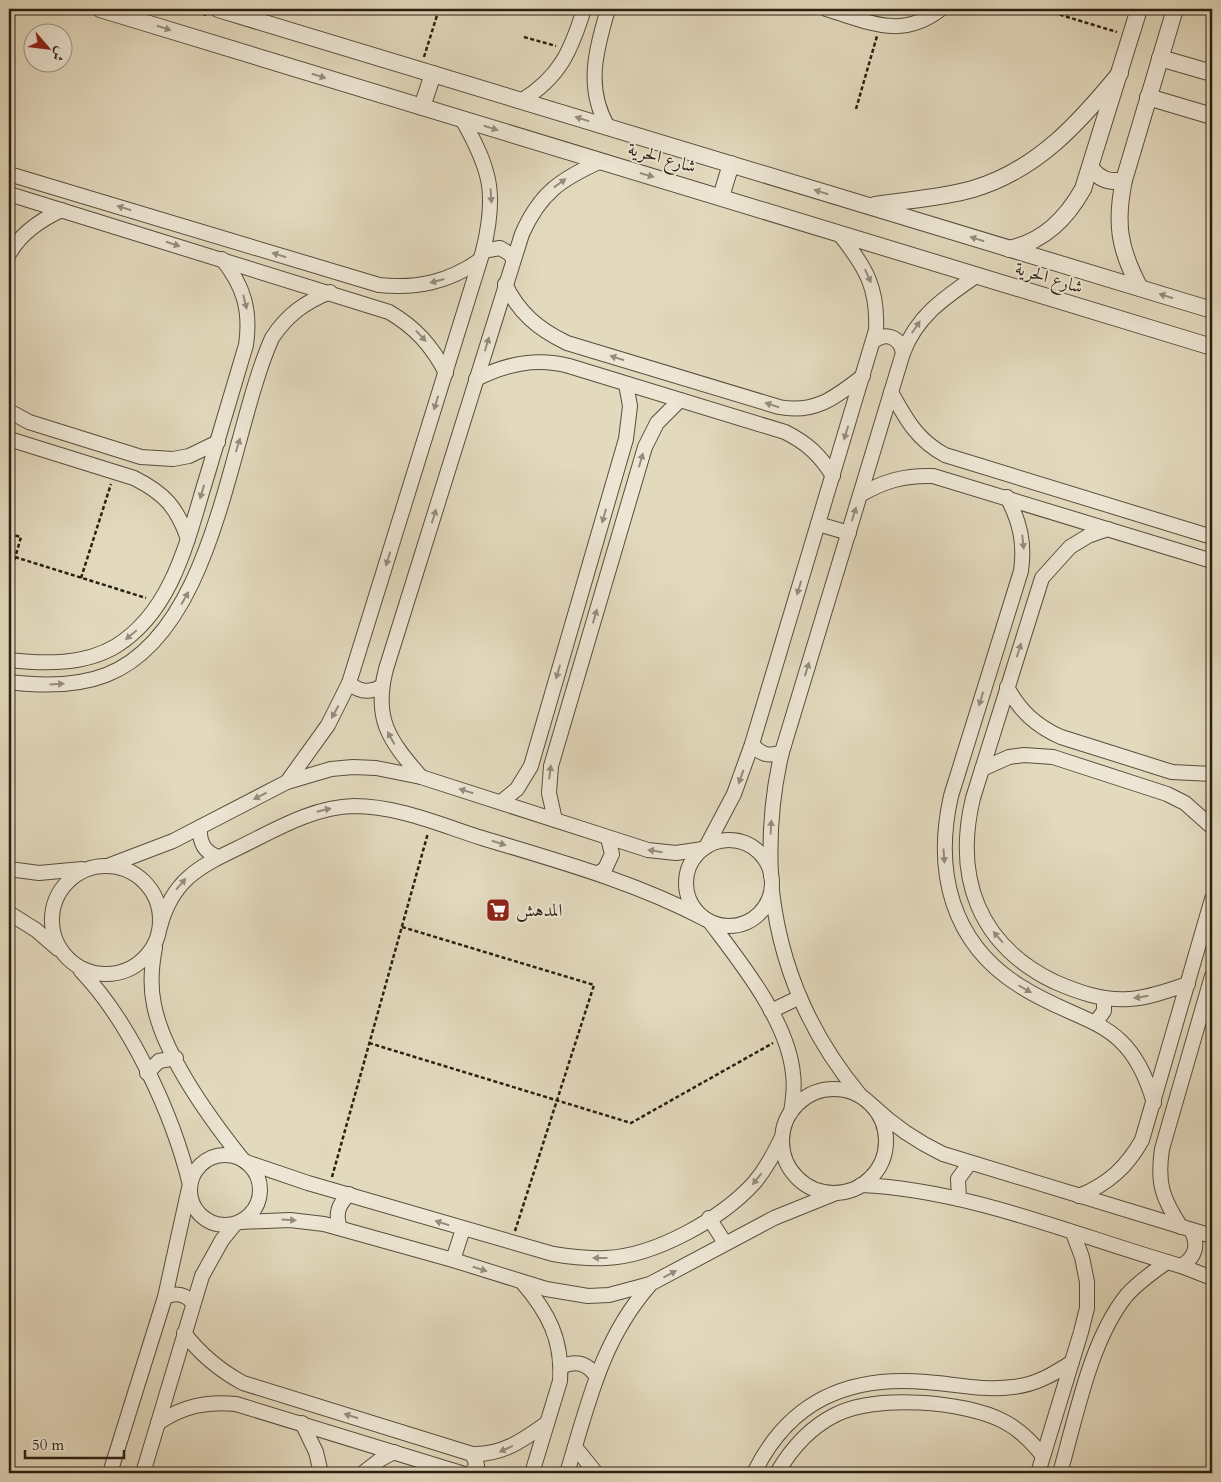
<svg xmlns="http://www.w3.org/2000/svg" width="1221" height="1482" viewBox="0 0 1221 1482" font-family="Cardo,Amiri,serif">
	<rect width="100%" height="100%" fill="#e3d9bd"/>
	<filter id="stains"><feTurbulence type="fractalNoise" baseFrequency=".004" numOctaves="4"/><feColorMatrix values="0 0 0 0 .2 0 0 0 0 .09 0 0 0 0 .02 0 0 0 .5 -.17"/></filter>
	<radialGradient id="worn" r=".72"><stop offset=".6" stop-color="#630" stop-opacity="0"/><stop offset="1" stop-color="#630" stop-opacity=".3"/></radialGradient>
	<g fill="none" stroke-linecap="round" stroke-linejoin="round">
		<!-- minor casing -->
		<g stroke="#584e3d" stroke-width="16">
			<g id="minor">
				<path d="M608 9C596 50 585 88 608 127"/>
				<path d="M826 9C870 22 901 40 941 9"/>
				<path d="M521 101C560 77 571 51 584 9"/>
				<path d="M9 174 379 285C417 289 449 282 480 260"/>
				<path d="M9 194 389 312C415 327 432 346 446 373"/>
				<path d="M483 251 500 248 510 254 513 259"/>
				<path d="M9 254C21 233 40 220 62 210"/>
				<path d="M505 284C519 313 538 329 567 343L779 407C815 414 836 397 863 376"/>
				<path d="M873 342C886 331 900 337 903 353"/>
				<path d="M476 379C506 364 536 357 569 366L785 432C807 443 820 455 833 476"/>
				<path d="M891 392C906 419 917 440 945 455L1212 537"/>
				<path d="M9 411 29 422 141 457 173 459 189 456 218 442"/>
				<path d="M9 439 134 478C164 493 177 507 188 539"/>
				<path d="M860 495C884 481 905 475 933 476L1212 561"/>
				<path d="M1007 497C1020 522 1025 543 1021 571L951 796C934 871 951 943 1020 986 1084 1027 1129 1015 1154 1103"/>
				<path d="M818 524 849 533"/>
				<path d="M1108 529 1088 536 1070 547 1042 578 973 798C954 877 978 945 1055 982 1078 992 1103 1001 1129 999 1149 998 1169 990 1188 984"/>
				<path d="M9 660C44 664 85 665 116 646 174 610 188 537 207 476 220 433 233 389 246 345 251 311 244 286 222 259"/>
				<path d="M9 682C41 686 75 687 106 675 216 632 229 435 272 338 287 315 305 302 330 292"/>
				<path d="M349 683C359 692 369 693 381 687"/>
				<path d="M1007 687C1020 711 1036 726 1061 737L1172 772 1212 774"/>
				<path d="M752 744C761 755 769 757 782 752"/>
				<path d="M982 769 1009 757 1024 755 1053 757 1167 794 1185 803 1212 827"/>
				<path d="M421 777C389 740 373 719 386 669L522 234C540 193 561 179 601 161"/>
				<path d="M287 782 328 725 349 683 483 251C497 194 491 170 462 119"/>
				<path d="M501 802 517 789 531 766 626 439 630 406 626 384"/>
				<path d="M555 820 549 793 551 766 645 447 657 423 680 400"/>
				<path d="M200 827C199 842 204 852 218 857"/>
				<circle cx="729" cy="883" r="43"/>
				<path d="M706 847 734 794 752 744 876 330C878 288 866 268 841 236"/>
				<path d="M110 865 173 841 287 782 331 769 353 767 376 768 421 777 648 850 676 853 703 849"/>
				<circle cx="106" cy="920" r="54"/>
				<path d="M9 869 39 873 82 869"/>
				<path d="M598 873 605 869 612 854 608 838"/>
				<path d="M771 876C769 833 772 793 782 752L903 353C917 316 944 298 976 276"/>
				<path d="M772 891C781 969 810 1035 860 1095"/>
				<path d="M9 913 36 930 58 949"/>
				<path d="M710 922C741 963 788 1021 793 1074 795 1087 793 1100 791 1112"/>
				<path d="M160 927C172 881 198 867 238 848 275 830 312 807 354 806 398 806 441 825 482 838 558 861 635 882 705 919"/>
				<path d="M155 948C151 968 150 986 154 1005 164 1055 211 1120 243 1160"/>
				<path d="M81 971C131 1023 173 1115 190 1185"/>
				<path d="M771 1011 798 998"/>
				<path d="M1096 1022 1104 1011V998"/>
				<path d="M147 1073 159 1061 176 1058"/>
				<circle cx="834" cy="1141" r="52"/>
				<path d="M873 1106C895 1127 916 1141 943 1154L1212 1236"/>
				<circle cx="225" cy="1190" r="35"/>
				<path d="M246 1162 308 1183 553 1254C571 1257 588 1259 606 1258 655 1256 721 1219 754 1183 766 1169 774 1153 782 1137"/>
				<path d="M861 1185C971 1190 1076 1236 1181 1266L1212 1278"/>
				<path d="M1079 1196C1108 1184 1127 1167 1142 1140L1212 899"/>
				<path d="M959 1199 958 1179 969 1164"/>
				<path d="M709 1218 725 1243"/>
				<path d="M240 1222 290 1220 324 1224 453 1260 546 1289 588 1296 609 1295 650 1284 774 1218 836 1193"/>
				<path d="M1181 1227C1162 1198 1157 1183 1162 1149L1212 976"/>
				<path d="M340 1228C335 1214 338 1205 349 1194"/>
				<path d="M453 1260 463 1229"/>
				<path d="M1181 1266C1196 1257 1199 1245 1191 1230"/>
				<path d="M522 1282C548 1312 563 1340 560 1381L532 1473"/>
				<path d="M165 1297C177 1292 185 1294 193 1303"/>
				<path d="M184 1333C201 1355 219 1370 243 1383L472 1454C503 1455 523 1440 547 1423"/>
				<path d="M561 1367C576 1360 587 1363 596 1376"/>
				<path d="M158 1423C183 1406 207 1401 236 1404L461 1473"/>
				<path d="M302 1423 316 1452 321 1473"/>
				<path d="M575 1447 596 1473"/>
				<path d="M110 1473 165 1297 189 1188"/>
				<path d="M143 1473 202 1276 222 1240 235 1224"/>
				<path d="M363 1473 381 1459 394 1452"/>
				<path d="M471 1473 477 1465 472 1454"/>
				<path d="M567 1473C588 1405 601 1341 649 1286"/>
				<path d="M754 1473C789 1401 848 1375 926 1382 955 1384 983 1391 1013 1387 1035 1385 1054 1374 1072 1362"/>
				<path d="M777 1473C791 1449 809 1428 835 1415 875 1394 964 1401 1003 1421 1019 1429 1032 1442 1043 1456"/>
				<path d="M1038 1473 1081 1332 1087 1308V1282L1082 1257 1073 1233"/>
				<path d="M1060 1473C1076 1418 1090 1341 1126 1296 1138 1282 1153 1272 1167 1262"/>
			</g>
		</g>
		<!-- tertiary casing -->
		<g stroke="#584e3d" stroke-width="18">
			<g id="tertiary">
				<path d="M100 9 1212 347"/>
				<path d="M218 9 1212 310"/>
				<path d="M1160 58 1212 73"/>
				<path d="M1148 97 1212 116"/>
				<path d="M422 107 433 74"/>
				<path d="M1091 168C1100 180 1110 183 1124 180"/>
				<path d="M721 197 731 164"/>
				<path d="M875 205C907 200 941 198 973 189 1037 170 1079 123 1120 73"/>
				<path d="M1009 249C1044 241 1066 219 1083 189L1139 9"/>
				<path d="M1140 288C1119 249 1115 223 1124 180L1175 9"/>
			</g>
		</g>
		<!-- path -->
		<g stroke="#2a1f12" stroke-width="2.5" stroke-dasharray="4 2.5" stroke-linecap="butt">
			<path d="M185 9 206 15"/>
			<path d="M1041 9 1117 32"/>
			<path d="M524 37 556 46"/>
			<path d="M424 57 439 9"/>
			<path d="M856 109 877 36"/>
			<path d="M9 534 21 537 9 579"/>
			<path d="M15 557 146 598"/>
			<path d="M81 578 111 484"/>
			<path d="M402 927 594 985 515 1231"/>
			<path d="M369 1043 631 1123 773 1043"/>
			<path d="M332 1177 428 833"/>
		</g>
		<!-- minor -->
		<use href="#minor" stroke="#ede6d4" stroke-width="14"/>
		<!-- tertiary -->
		<use href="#tertiary" stroke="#ede6d4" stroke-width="16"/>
	</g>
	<!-- one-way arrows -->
	<defs><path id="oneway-solid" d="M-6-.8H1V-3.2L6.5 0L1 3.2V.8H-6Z" transform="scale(1.25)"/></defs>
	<g fill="#958c7d">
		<use href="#oneway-solid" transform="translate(164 28) rotate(17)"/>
		<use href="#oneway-solid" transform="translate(319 76) rotate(17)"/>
		<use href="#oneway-solid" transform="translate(582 119) rotate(-163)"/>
		<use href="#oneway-solid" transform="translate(491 128) rotate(17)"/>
		<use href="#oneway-solid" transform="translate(647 175) rotate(16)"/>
		<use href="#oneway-solid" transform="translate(560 183) rotate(-36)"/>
		<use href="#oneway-solid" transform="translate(821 192) rotate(-163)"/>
		<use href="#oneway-solid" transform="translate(491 196) rotate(86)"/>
		<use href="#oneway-solid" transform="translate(124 208) rotate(-163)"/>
		<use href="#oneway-solid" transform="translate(977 239) rotate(-163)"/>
		<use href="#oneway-solid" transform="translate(173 244) rotate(17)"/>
		<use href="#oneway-solid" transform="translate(279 255) rotate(-163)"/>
		<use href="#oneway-solid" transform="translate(868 276) rotate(66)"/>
		<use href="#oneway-solid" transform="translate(437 281) rotate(165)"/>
		<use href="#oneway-solid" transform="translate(1166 296) rotate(-163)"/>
		<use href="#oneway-solid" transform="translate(245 302) rotate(76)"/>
		<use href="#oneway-solid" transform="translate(916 327) rotate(-56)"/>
		<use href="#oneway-solid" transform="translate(421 336) rotate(47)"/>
		<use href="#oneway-solid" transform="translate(487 344) rotate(-73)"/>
		<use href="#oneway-solid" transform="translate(617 358) rotate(-163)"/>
		<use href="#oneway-solid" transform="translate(436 403) rotate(107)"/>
		<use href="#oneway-solid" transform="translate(772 405) rotate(-163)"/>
		<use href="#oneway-solid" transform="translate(846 433) rotate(107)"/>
		<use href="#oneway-solid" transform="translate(238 445) rotate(-73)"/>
		<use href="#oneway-solid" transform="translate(641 460) rotate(-74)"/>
		<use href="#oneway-solid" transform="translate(202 492) rotate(107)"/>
		<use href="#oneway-solid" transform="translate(854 514) rotate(-73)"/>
		<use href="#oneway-solid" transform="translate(434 516) rotate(-73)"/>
		<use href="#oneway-solid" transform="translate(604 516) rotate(106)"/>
		<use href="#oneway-solid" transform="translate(1023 542) rotate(84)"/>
		<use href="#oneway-solid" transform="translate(388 559) rotate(107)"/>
		<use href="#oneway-solid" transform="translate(799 588) rotate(107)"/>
		<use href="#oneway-solid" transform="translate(185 598) rotate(-60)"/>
		<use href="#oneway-solid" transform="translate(595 616) rotate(-74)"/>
		<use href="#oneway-solid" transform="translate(131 635) rotate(140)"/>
		<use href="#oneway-solid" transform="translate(1019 650) rotate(-73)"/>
		<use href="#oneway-solid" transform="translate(807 669) rotate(-73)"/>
		<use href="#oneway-solid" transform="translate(558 672) rotate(106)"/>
		<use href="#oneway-solid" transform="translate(57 684) rotate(-3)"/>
		<use href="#oneway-solid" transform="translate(981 699) rotate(107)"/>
		<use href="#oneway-solid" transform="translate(335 712) rotate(119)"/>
		<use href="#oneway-solid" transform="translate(391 738) rotate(-119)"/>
		<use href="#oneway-solid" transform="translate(550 772) rotate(-83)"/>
		<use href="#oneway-solid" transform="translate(741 777) rotate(110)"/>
		<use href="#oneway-solid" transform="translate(466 791) rotate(-163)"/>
		<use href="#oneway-solid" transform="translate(260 796) rotate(153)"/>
		<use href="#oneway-solid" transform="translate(324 810) rotate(-13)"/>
		<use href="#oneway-solid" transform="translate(771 827) rotate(-87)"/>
		<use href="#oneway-solid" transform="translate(499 843) rotate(17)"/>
		<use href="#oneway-solid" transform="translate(655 851) rotate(-171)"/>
		<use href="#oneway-solid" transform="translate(944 856) rotate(86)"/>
		<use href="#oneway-solid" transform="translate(181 884) rotate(-49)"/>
		<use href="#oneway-solid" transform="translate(998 937) rotate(-131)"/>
		<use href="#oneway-solid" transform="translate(1025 989) rotate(30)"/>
		<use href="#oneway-solid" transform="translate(1141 997) rotate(171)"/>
		<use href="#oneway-solid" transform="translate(757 1179) rotate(129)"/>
		<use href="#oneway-solid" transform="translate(289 1220) rotate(3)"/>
		<use href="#oneway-solid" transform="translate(442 1223) rotate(-163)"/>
		<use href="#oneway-solid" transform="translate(600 1258) rotate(180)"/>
		<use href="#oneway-solid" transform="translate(480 1269) rotate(17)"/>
		<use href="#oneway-solid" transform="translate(670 1274) rotate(-28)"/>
		<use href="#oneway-solid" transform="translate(351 1416) rotate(-163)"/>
		<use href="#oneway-solid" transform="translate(506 1449) rotate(156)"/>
	</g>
	<!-- icons -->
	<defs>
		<g id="supermarket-square" transform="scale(1.25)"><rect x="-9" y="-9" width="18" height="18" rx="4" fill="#8f2418" stroke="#ede6d4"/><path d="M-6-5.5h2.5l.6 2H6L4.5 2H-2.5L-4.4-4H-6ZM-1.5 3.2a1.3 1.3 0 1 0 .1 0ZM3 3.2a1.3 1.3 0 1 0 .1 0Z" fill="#fff"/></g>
	</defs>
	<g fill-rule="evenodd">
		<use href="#supermarket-square" x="498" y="910"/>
	</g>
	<g text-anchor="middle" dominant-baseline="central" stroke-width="4" stroke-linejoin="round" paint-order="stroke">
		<!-- street labels -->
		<g font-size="18" fill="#2a1f12" stroke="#ede6d4">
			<text transform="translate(662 158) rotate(16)">شارع الحرية</text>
			<text transform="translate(1049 278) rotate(17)">شارع الحرية</text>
		</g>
		<!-- poi labels -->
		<g font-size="18" fill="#2a1f12" stroke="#ede6d4" text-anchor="start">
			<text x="516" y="910">المدهش</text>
		</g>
	</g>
	<!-- margin -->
	<rect width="1221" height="1482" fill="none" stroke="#e3d9bd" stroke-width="30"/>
	<rect x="10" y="10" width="1201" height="1462" fill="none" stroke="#2a1f12" stroke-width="2.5"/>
	<rect x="15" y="15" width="1191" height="1452" fill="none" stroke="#2a1f12"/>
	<!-- north arrow -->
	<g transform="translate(48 48) rotate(118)"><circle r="24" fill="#ede6d4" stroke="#9f9686"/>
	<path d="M0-4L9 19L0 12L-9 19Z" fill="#8f2418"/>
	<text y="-8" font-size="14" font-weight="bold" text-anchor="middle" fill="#2a1f12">ش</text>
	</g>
	<!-- scale -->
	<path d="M25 1450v8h99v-8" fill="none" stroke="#2a1f12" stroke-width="2.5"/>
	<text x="32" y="1450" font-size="15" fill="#2a1f12" stroke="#ede6d4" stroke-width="4" paint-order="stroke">50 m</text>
	<rect width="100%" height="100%" filter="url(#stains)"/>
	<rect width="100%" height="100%" fill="url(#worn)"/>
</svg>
